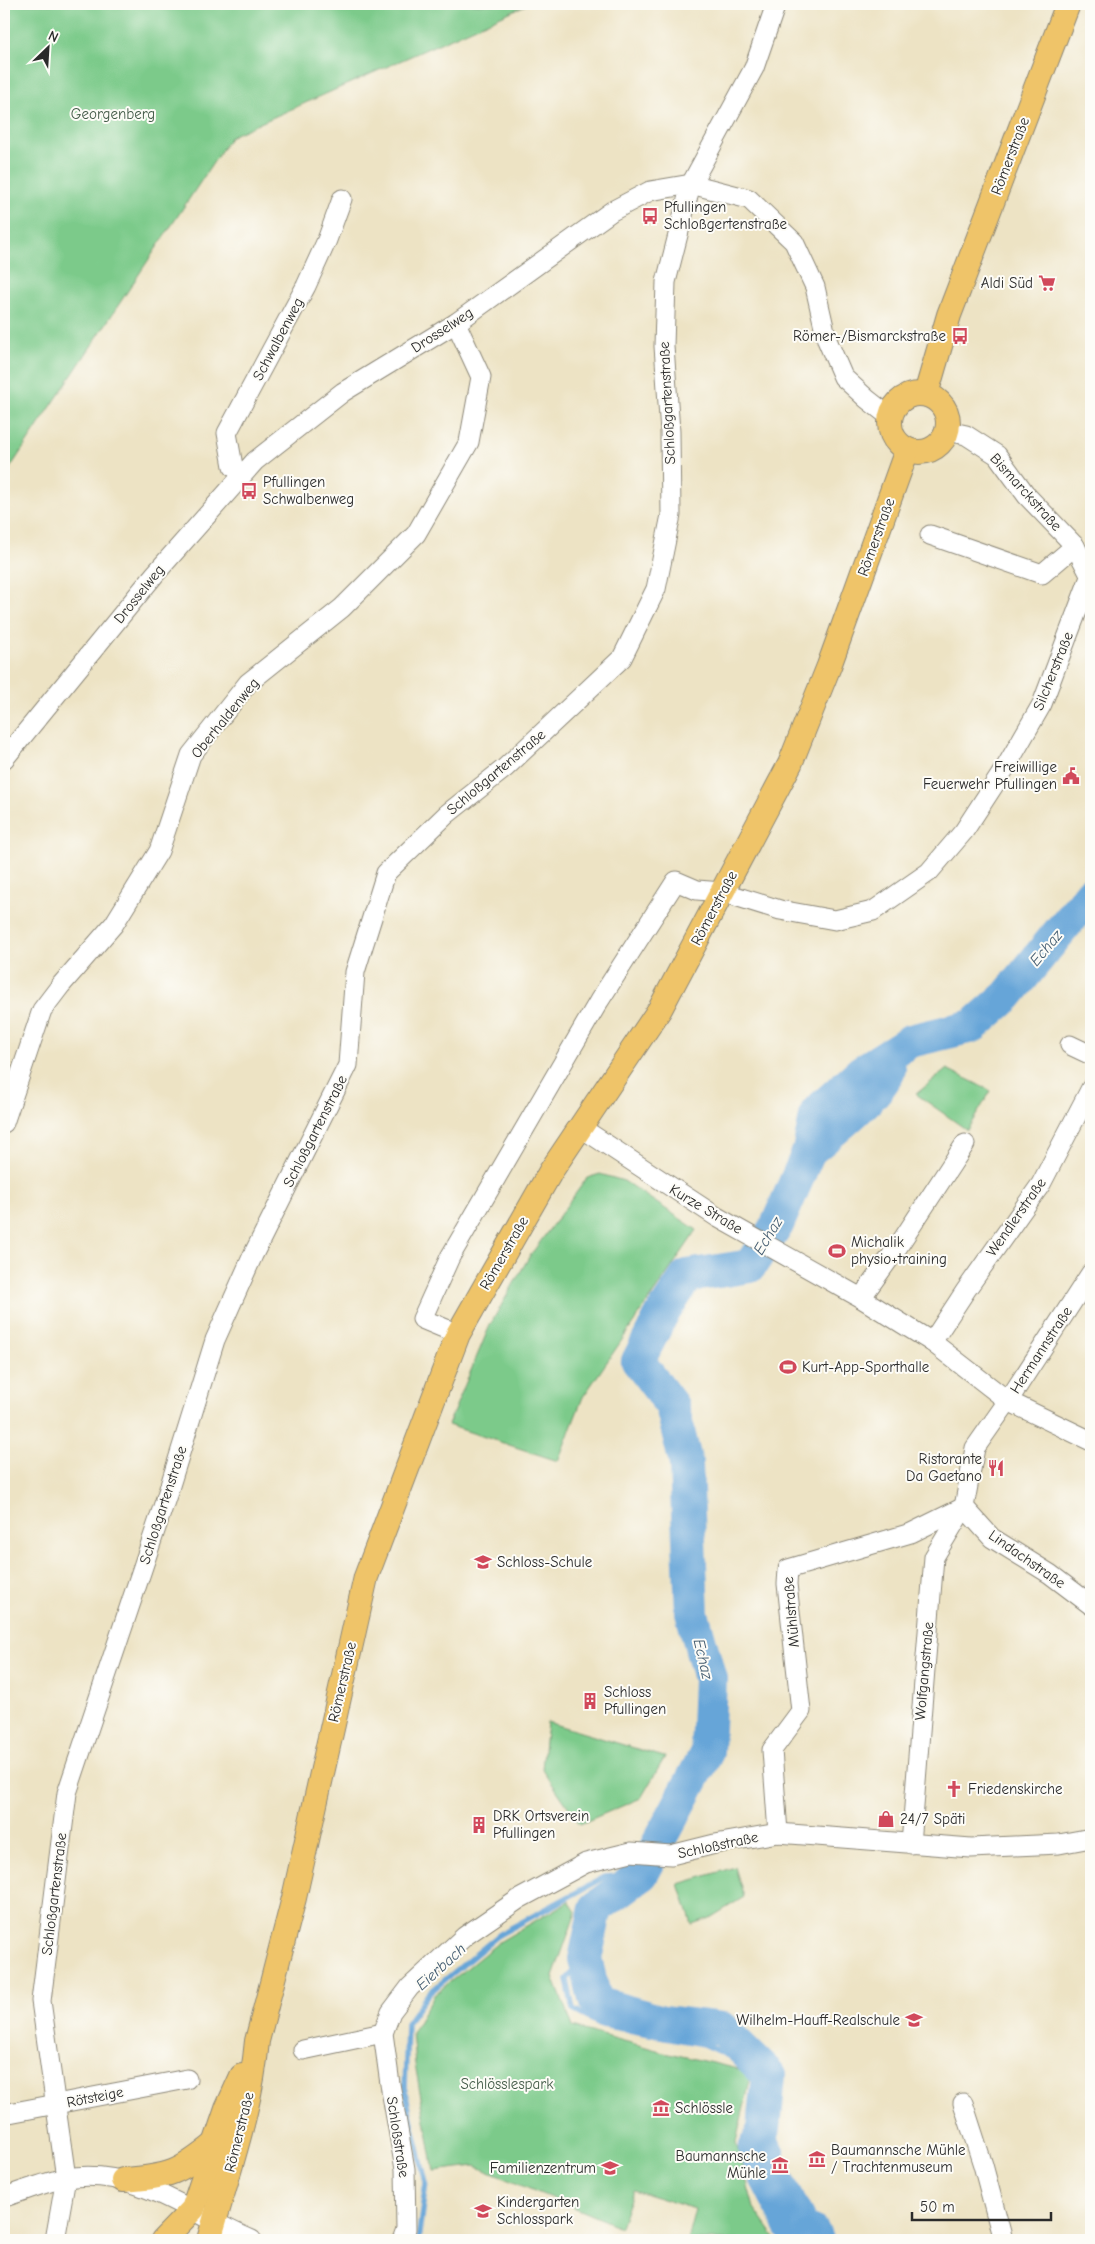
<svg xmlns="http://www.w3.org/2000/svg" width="1095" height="2244" viewBox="0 0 1095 2244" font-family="'Comic Neue',sans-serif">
	<rect width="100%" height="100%" fill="#fdfcf7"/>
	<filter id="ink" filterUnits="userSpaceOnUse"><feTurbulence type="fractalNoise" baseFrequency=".02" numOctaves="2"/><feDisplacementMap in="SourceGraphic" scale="10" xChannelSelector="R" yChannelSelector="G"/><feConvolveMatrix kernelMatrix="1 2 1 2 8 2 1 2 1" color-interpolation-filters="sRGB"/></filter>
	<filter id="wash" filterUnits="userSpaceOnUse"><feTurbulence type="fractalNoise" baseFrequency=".0096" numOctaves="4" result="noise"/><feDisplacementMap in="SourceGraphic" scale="20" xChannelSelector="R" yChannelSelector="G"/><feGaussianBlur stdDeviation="1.12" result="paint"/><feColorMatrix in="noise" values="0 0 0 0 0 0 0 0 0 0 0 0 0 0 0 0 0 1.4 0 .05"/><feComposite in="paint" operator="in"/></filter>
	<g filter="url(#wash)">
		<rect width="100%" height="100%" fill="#ede3c4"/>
		<!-- green -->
		<g fill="#7bca8a" stroke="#537a5a">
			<path d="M4 4H528L231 136 4 477Z"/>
			<path d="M947 1069 991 1091 967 1130 916 1094Z"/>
			<path d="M600 1174 624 1181 697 1230 583 1397 558 1461 448 1425 490 1325 529 1257 587 1178Z"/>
			<path d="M547 1722 664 1757H665L641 1798 580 1824 542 1769Z"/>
			<path d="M735 1867 744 1897 710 1918 692 1924 679 1884Z"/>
			<path d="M569 1901 576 1912 553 1977 573 2027 664 2052 752 2072 736 2142 754 2208 777 2240H687L695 2209 633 2190 620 2227 475 2166 434 2171 415 2064 412 2033 434 1995 499 1942Z"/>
		</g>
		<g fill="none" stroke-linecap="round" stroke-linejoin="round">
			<!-- stream -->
			<g stroke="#66a5d8" stroke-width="5.5">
				<path d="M585 1959 567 1979 573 2010 602 2025 703 2044 769 2075"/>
				<path d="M418 2240 426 2183 405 2092 407 2023 428 1994 500 1934 605 1877 642 1874"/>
			</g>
			<!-- canal -->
			<g stroke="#66a5d8" stroke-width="20">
				<path d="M764 2129 775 2153"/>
				<path d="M783 2177 813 2232"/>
			</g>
			<!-- river -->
			<g stroke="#66a5d8" stroke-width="34">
				<path d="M809 1151C830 1133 881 1094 889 1069"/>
				<path d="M816 2240 813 2232 794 2231 766 2177 755 2149 764 2129 769 2075 722 2029 663 2022 596 2003 585 1959 596 1908 642 1874 707 1752 710 1679 692 1613 686 1464 672 1406 638 1361 661 1316 687 1276 750 1266 777 1225 809 1151 817 1112 861 1072 910 1041 973 1026 1007 996 1091 893"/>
			</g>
		</g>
	</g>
	<g filter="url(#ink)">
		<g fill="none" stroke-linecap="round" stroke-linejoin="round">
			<!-- minor casing -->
			<g stroke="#8c8778" stroke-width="21">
				<g id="minor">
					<path d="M948 431 966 435 997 455 1027 496 1075 546 1091 577"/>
					<path d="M242 475 233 466 227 433 306 286 327 240 342 199"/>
					<path d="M930 535 1042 574 1075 546"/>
					<path d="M4 759 155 574 255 461 343 392 456 323 612 211 650 191 691 184 749 199 794 242 815 287 827 340 843 377 867 399 890 417"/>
					<path d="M1070 1045 1091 1055"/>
					<path d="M4 1123 42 1010 61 985 114 924 159 851 191 755 248 683 342 608 416 534 469 442 481 377 456 323"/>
					<path d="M580 1127 717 1217 861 1298 932 1342 1008 1401 1091 1441"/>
					<path d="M861 1298 897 1248 965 1144"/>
					<path d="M458 1334 422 1319 450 1257 599 1001 676 881 697 890 722 892 780 910 835 920 873 911 929 872 964 831 1007 765 1042 704 1090 577"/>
					<path d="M932 1342 966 1290 1041 1184 1091 1088"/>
					<path d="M964 1507 992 1538 1050 1574 1091 1605"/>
					<path d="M778 1833 772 1750 801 1711 787 1584 788 1569 911 1533 964 1507"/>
					<path d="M911 1844 934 1557 964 1507 975 1448 1008 1401 1091 1273"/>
					<path d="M303 2050 383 2033"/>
					<path d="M963 2103 983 2165 1003 2240"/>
					<path d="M4 2114 187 2079"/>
					<path d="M4 2197C24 2191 45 2182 66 2178 138 2166 190 2215 252 2240"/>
					<path d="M55 2240 66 2178 41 2001 67 1793 168 1492 215 1340 253 1255 348 1065 355 972 386 873 447 814 505 768 622 658 656 589 671 515 670 432 664 346 666 282 691 184 754 68 776 4"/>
					<path d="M402 2240 406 2229 405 2169 390 2084 383 2033 391 2012 410 1987 465 1936 519 1899 586 1863 631 1852 671 1855 715 1844 778 1833 971 1848 1059 1844 1091 1838"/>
				</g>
			</g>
			<!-- major casing -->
			<g stroke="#8c8778" stroke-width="26">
				<g id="major">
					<circle cx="919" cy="423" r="29"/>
					<path d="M926 394 949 315 1068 4"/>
					<path d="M123 2180C169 2177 180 2173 216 2143"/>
					<path d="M163 2240 193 2209 227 2109 242 2076"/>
					<path d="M209 2240C227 2175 251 2109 257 2041L294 1898 366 1577 458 1334 551 1171 660 1009 790 764 829 666 907 450"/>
				</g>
			</g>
			<!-- minor -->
			<use href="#minor" stroke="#fff" stroke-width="19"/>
			<!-- major -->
			<use href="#major" stroke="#efc469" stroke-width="24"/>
		</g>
	</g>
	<!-- icons -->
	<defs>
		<g id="bus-bare" transform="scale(1.35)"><path d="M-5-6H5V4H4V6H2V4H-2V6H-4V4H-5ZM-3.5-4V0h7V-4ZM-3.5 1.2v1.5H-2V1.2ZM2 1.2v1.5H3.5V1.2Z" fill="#d1495b" stroke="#fdfcf7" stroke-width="2.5" paint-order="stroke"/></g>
		<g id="supermarket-bare" transform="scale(1.35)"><path d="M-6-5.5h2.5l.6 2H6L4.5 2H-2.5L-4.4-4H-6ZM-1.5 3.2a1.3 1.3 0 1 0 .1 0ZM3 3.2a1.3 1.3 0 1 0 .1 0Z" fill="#d1495b" stroke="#fdfcf7" stroke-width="2.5" paint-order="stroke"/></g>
		<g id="civic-bare" transform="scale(1.35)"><path d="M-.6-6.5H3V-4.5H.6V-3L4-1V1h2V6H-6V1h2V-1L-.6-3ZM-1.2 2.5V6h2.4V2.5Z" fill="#d1495b" stroke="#fdfcf7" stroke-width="2.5" paint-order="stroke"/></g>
		<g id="stadium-bare" transform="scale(1.35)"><path d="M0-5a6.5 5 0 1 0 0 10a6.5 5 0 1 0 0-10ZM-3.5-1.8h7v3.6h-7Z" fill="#d1495b" stroke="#fdfcf7" stroke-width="2.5" paint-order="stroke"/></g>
		<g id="restaurant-bare" transform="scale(1.35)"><path d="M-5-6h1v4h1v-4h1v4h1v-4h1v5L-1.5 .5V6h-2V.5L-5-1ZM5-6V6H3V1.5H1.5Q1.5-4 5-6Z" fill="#d1495b" stroke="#fdfcf7" stroke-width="2.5" paint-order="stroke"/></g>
		<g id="school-bare" transform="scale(1.35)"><path d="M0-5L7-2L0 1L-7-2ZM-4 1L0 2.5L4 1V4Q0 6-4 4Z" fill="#d1495b" stroke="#fdfcf7" stroke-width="2.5" paint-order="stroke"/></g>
		<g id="building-bare" transform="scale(1.35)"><path d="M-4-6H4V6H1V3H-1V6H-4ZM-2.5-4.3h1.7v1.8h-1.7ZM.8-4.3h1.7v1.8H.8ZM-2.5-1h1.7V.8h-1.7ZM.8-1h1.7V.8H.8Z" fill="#d1495b" stroke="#fdfcf7" stroke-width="2.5" paint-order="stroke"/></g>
		<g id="church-bare" transform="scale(1.35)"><path d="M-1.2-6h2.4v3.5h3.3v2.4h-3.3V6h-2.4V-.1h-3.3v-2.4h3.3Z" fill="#d1495b" stroke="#fdfcf7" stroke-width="2.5" paint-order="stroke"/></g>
		<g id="shop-bare" transform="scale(1.35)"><path d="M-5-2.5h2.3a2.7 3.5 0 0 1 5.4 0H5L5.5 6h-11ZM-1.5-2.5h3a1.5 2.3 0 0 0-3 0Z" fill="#d1495b" stroke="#fdfcf7" stroke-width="2.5" paint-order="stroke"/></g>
		<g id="museum-bare" transform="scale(1.35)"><path d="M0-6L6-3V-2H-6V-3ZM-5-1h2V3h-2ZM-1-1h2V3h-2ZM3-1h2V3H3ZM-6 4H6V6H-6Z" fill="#d1495b" stroke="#fdfcf7" stroke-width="2.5" paint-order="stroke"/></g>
	</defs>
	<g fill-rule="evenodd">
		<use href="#bus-bare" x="650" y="216"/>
		<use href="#supermarket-bare" x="1047" y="283"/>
		<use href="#bus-bare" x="960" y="336"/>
		<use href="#bus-bare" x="249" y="491"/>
		<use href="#civic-bare" x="1071" y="776"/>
		<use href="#stadium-bare" x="837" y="1251"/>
		<use href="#stadium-bare" x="788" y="1367"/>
		<use href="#restaurant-bare" x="996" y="1468"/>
		<use href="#school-bare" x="483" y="1562"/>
		<use href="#building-bare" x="590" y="1701"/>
		<use href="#church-bare" x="954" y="1789"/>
		<use href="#shop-bare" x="886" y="1819"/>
		<use href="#building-bare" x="479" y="1825"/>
		<use href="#school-bare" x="914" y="2020"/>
		<use href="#museum-bare" x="661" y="2108"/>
		<use href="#museum-bare" x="817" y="2159"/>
		<use href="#museum-bare" x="780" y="2165"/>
		<use href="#school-bare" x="610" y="2168"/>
		<use href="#school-bare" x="483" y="2211"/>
	</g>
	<g text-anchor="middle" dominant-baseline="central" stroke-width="4" stroke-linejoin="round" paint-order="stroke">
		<!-- park labels -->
		<g font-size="15" fill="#435b48" stroke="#fdfcf7">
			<text x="113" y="114">Georgenberg</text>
			<text x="507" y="2084">Schlösslespark</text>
		</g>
		<!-- street labels -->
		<g font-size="15" fill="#2b2b2b" stroke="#fdfcf7">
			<text transform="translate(1010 156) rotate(-69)">Römerstraße</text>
			<text transform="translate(442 330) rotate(-33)">Drosselweg</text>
			<text transform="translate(278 339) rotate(-62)">Schwalbenweg</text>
			<text transform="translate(667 403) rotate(-93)">Schloßgartenstraße</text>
			<text transform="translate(1026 492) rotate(48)">Bismarckstraße</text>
			<text transform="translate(876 537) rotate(-70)">Römerstraße</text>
			<text transform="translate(139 594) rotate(-51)">Drosselweg</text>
			<text transform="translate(1053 671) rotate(-68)">Silcherstraße</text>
			<text transform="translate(225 718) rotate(-51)">Oberhaldenweg</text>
			<text transform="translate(496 772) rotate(-40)">Schloßgartenstraße</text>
			<text transform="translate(714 908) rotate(-62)">Römerstraße</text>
			<text transform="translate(315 1131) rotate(-63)">Schloßgartenstraße</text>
			<text transform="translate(706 1209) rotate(31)">Kurze Straße</text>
			<text transform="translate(1016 1217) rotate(-55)">Wendlerstraße</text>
			<text transform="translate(504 1253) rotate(-60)">Römerstraße</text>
			<text transform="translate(1041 1350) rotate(-57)">Hermannstraße</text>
			<text transform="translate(163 1505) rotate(-72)">Schloßgartenstraße</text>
			<text transform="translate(1027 1559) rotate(35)">Lindachstraße</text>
			<text transform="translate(791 1612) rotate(-95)">Mühlstraße</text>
			<text transform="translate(924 1671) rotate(-85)">Wolfgangstraße</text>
			<text transform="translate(342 1682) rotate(-77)">Römerstraße</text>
			<text transform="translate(718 1845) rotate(-12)">Schloßstraße</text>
			<text transform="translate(54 1894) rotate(-83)">Schloßgartenstraße</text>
			<text transform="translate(95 2097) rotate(-11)">Rötsteige</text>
			<text transform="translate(239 2132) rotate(-76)">Römerstraße</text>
			<text transform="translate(398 2137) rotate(81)">Schloßstraße</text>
		</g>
		<!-- poi labels -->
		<g font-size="15" fill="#2b2b2b" stroke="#fdfcf7" text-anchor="start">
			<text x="664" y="207">Pfullingen<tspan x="664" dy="17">Schloßgertenstraße</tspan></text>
			<text x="1033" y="283" text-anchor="end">Aldi Süd</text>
			<text x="946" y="336" text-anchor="end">Römer-/Bismarckstraße</text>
			<text x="263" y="482">Pfullingen<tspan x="263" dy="17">Schwalbenweg</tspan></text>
			<text x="1057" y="767" text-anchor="end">Freiwillige<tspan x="1057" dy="17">Feuerwehr Pfullingen</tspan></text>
			<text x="851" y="1242">Michalik<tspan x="851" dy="17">physio+training</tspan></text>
			<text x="802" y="1367">Kurt-App-Sporthalle</text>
			<text x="982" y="1459" text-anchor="end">Ristorante<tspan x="982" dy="17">Da Gaetano</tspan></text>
			<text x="497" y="1562">Schloss-Schule</text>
			<text x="604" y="1692">Schloss<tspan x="604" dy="17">Pfullingen</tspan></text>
			<text x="968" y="1789">Friedenskirche</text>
			<text x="493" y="1816">DRK Ortsverein<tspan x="493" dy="17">Pfullingen</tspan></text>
			<text x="900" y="1819">24/7 Späti</text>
			<text x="900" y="2020" text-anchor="end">Wilhelm-Hauff-Realschule</text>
			<text x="675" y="2108">Schlössle</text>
			<text x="831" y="2150">Baumannsche Mühle<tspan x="831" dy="17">/ Trachtenmuseum</tspan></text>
			<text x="766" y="2156" text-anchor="end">Baumannsche<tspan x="766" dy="17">Mühle</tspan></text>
			<text x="596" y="2168" text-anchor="end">Familienzentrum</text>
			<text x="497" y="2202">Kindergarten<tspan x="497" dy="17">Schlosspark</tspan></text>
		</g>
		<!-- water labels -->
		<g font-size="16" font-style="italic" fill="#435c70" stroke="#fdfcf7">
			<text transform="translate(1046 948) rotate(-50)">Echaz</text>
			<text transform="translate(768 1236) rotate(-59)">Echaz</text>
			<text transform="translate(703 1659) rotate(77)">Echaz</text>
			<text transform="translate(441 1967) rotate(-42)">Eierbach</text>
		</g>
	</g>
	<!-- margin -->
	<rect width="1095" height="2244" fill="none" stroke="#fdfcf7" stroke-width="20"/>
	<!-- north arrow -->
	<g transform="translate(48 48) rotate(25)" stroke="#fdfcf7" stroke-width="4" paint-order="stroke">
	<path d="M0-4L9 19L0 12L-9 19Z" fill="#2b2b2b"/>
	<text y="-8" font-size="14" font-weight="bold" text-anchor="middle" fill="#2b2b2b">N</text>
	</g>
	<!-- scale -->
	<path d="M912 2212v8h139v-8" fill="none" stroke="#2b2b2b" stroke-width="2.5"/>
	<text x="920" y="2212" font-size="15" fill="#2b2b2b" stroke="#fdfcf7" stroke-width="4" paint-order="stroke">50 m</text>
</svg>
